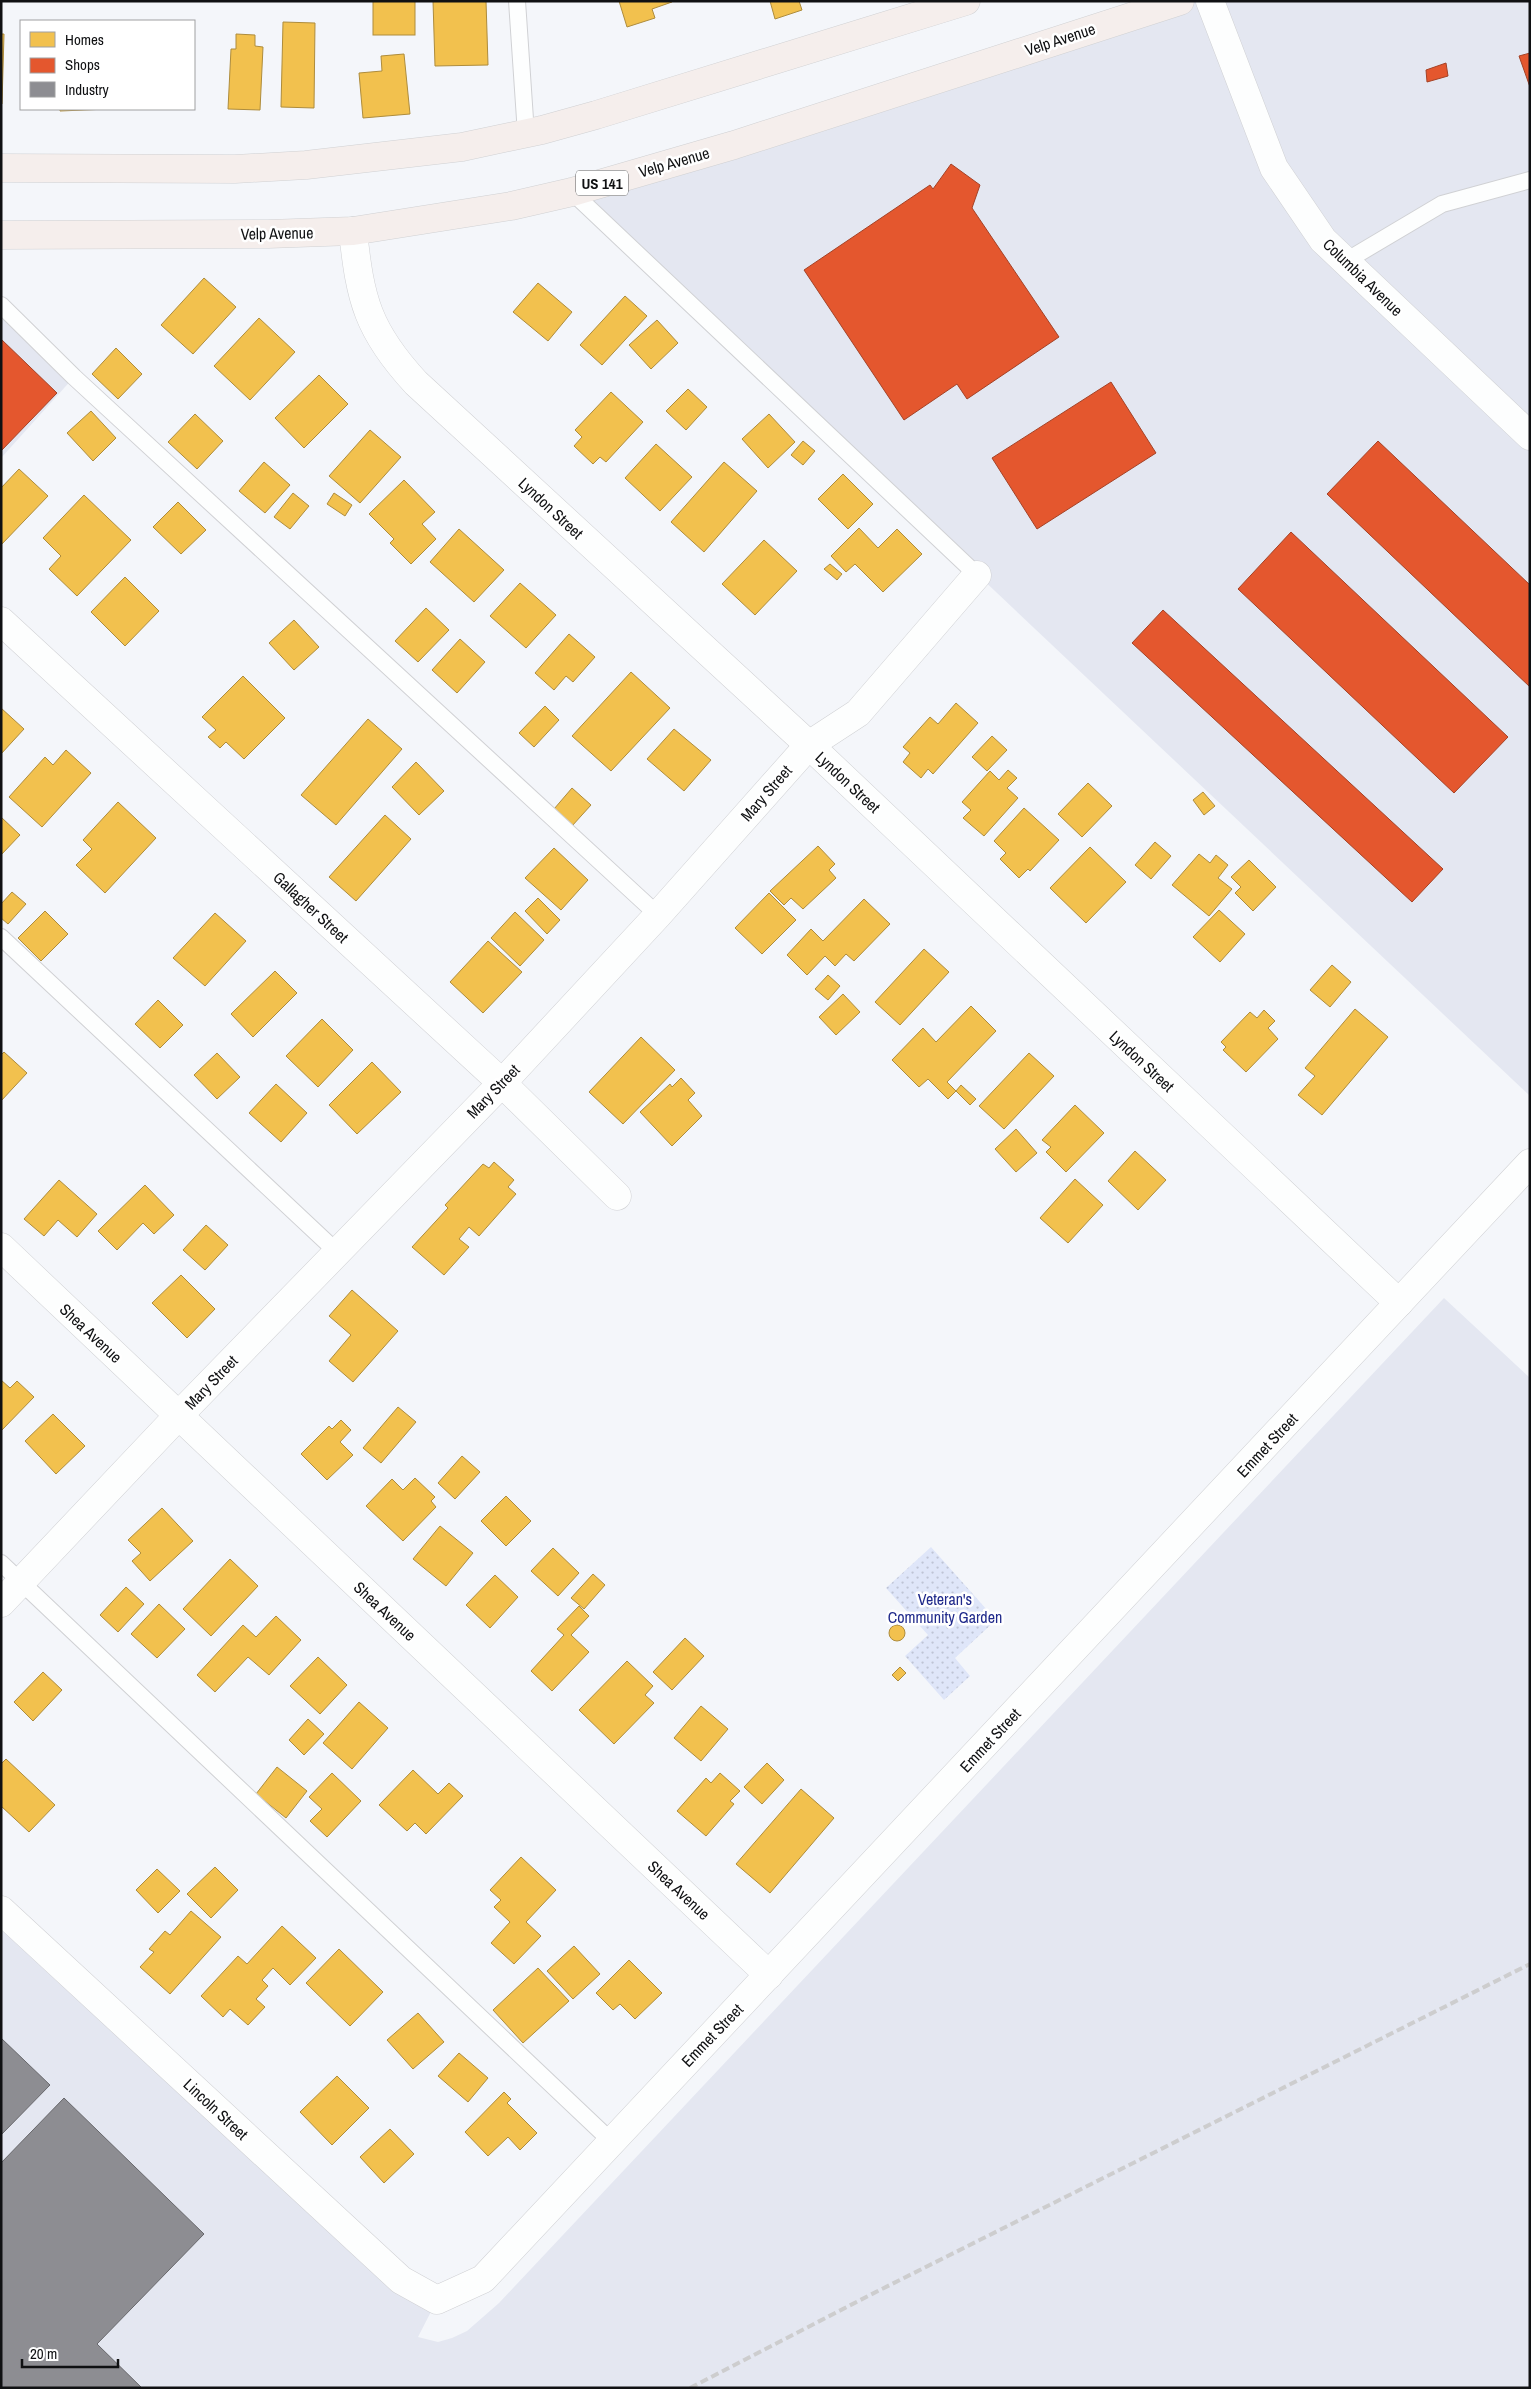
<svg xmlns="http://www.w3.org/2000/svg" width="1531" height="2389" viewBox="0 0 1531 2389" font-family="'Archivo Narrow',sans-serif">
	<defs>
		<pattern id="grass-dots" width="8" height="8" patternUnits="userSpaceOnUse" patternTransform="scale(1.25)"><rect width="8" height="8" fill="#dfe6f9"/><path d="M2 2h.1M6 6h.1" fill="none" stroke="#bec4d5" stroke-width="1.8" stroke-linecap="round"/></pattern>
	</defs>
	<rect width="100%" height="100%" fill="#f4f6fa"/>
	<!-- built -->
	<g fill="#e4e7f1">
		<path d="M1180 1H1530V1096L572 192Z"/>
		<path d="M1 305 74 377 1 458Z"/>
		<path d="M1444 1298 1530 1378V2388H1V1910L437 2300 418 2337 438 2342 452 2338 467 2331 499 2303Z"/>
	</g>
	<!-- grass -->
	<path fill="url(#grass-dots)" d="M931 1547 996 1620 955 1658 970 1676 944 1700 905 1656 928 1635 886 1588Z"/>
	<!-- homes -->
	<g fill="#f2c14e" stroke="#ae8c3c">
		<rect x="373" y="1" width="42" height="34"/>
		<path d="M433 1H486L488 65 435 66Z"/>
		<path d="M619 1H672V2L652 9 655 18 627 27Z"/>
		<path d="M770 1H799L802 10 775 19Z"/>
		<path d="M283 22 315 23 314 108 281 107Z"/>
		<path d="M1 34H4L2 104H1Z"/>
		<path d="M236 34 255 35V46L263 47 260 110 228 109 231 49H236Z"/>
		<path d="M404 54 410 114 363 118 359 73 382 71 381 56Z"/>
		<path d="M60 109H108L60 111Z"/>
		<path d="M204 278 236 307 193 354 161 325Z"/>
		<path d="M538 283 572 312 548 341 513 312Z"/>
		<path d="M625 296 647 316 602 365 580 345Z"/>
		<path d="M259 318 295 352 250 400 214 366Z"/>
		<path d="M657 320 678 343 651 369 629 345Z"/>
		<path d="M116 348 142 374 118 399 92 374Z"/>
		<path d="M319 375 348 404 304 448 275 418Z"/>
		<path d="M688 389 707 407 686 430 666 411Z"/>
		<path d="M611 392 643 422 606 462 600 457 593 464 574 446 582 437 575 430Z"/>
		<path d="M91 411 116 438 93 461 67 433Z"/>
		<path d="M195 414 223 441 197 469 168 442Z"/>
		<path d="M769 414 795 442 768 468 742 439Z"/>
		<path d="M370 430 401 457 360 503 329 476Z"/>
		<path d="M803 441 815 451 803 465 791 455Z"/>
		<path d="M656 444 692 477 660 511 625 478Z"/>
		<path d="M264 462 290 485 265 513 239 491Z"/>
		<path d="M724 462 757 491 704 552 671 522Z"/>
		<path d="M19 469 48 496 1 545V488Z"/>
		<path d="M843 474 873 504 848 529 818 499Z"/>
		<path d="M404 480 435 512 422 524 436 539 411 564 390 543 394 539 369 514Z"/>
		<path d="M293 493 309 506 290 529 274 517Z"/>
		<path d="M334 493 352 505 345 516 327 504Z"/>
		<path d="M84 495 131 540 77 596 49 569 61 556 43 538Z"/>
		<path d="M178 502 206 530 181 554 153 527Z"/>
		<path d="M859 528 878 548 897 529 922 554 883 592 855 564 846 572 831 556Z"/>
		<path d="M459 529 504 570 474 602 430 562Z"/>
		<path d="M764 540 797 571 755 615 722 584Z"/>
		<path d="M830 564 842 574 837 580 824 569Z"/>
		<path d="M125 577 159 611 125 646 91 612Z"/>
		<path d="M520 583 556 615 526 648 490 616Z"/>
		<path d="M426 608 449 630 418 662 395 641Z"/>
		<path d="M294 620 319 647 294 670 269 643Z"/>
		<path d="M569 634 595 657 573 682 566 676 554 690 535 673Z"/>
		<path d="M460 639 485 662 457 693 432 670Z"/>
		<path d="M631 672 670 708 611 771 572 736Z"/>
		<path d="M243 676 285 718 244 759 226 742 220 748 208 737 216 730 202 717Z"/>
		<path d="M956 703 978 723 933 774 928 769 921 778 903 762 910 753 903 747 930 717 938 724Z"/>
		<path d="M545 706 559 720 534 747 519 733Z"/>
		<path d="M1 708 24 729 1 754Z"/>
		<path d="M368 719 402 749 336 825 301 795Z"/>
		<path d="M674 729 711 760 684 791 647 759Z"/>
		<path d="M992 736 1007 750 987 771 972 757Z"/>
		<path d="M66 750 91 773 42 827 9 797 45 757 53 765Z"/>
		<path d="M416 762 444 791 419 815 392 787Z"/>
		<path d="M1008 770 1017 778 1007 788 1018 798 984 836 963 818 971 810 962 802 990 771 999 780Z"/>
		<path d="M1088 783 1112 806 1082 837 1058 814Z"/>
		<path d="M572 788 591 805 572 826 554 809Z"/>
		<path d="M1203 792 1215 806 1204 815 1193 800Z"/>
		<path d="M118 802 156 838 105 893 76 865 92 849 83 840Z"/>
		<path d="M1024 808 1059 840 1030 871 1028 869 1019 878 1000 859 1006 853 994 841Z"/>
		<path d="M385 815 411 839 356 901 329 877Z"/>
		<path d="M1 817 20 835 1 855Z"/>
		<path d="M1155 842 1171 856 1151 879 1135 865Z"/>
		<path d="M818 846 835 864 829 870 836 878 803 909 791 898 784 905 770 891Z"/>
		<path d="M1090 847 1126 882 1086 923 1050 888Z"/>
		<path d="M554 848 588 880 561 910 525 878Z"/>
		<path d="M1199 854 1210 863 1216 855 1228 865 1218 878 1232 889 1209 916 1172 885Z"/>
		<path d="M1249 860 1276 887 1253 911 1235 893 1241 887 1231 877Z"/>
		<path d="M12 892 26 904 8 924 1 918V904Z"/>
		<path d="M769 893 796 920 762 954 735 928Z"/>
		<path d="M538 898 560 920 547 934 525 911Z"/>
		<path d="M864 899 890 924 854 961 846 954 835 966 825 956 807 975 787 955 811 929 823 941Z"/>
		<path d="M1219 910 1245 934 1220 962 1193 937Z"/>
		<path d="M45 911 68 934 41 961 18 938Z"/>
		<path d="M515 912 544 940 520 966 491 938Z"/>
		<path d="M215 913 246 941 205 986 173 958Z"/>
		<path d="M488 941 522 972 483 1013 450 982Z"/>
		<path d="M924 949 949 972 900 1025 875 1002Z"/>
		<path d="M1332 965 1351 982 1330 1007 1310 990Z"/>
		<path d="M275 971 297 993 253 1037 231 1014Z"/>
		<path d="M828 975 840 986 828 1000 815 989Z"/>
		<path d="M843 994 860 1012 836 1035 819 1017Z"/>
		<path d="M158 1000 183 1025 160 1048 135 1024Z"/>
		<path d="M971 1006 996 1031 947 1082 956 1091 948 1099 928 1079 919 1087 892 1060 923 1028 936 1042Z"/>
		<path d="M1355 1009 1388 1037 1322 1115 1298 1095 1315 1076 1305 1068Z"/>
		<path d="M1264 1010 1275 1021 1268 1028 1278 1039 1246 1072 1223 1050 1226 1047 1221 1042 1250 1012 1257 1018Z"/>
		<path d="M322 1019 353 1050 318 1087 286 1056Z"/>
		<path d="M641 1037 675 1070 623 1124 589 1092Z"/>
		<path d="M4 1052 27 1073 1 1101V1055Z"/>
		<path d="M217 1053 240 1077 217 1099 194 1075Z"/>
		<path d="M1029 1053 1054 1076 1004 1129 979 1106Z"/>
		<path d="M372 1062 401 1092 357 1134 329 1105Z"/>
		<path d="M681 1078 695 1093 688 1100 702 1116 672 1146 640 1112 670 1084 672 1087Z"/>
		<path d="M276 1084 307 1113 281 1142 249 1113Z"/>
		<path d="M961 1085 976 1099 970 1105 956 1091Z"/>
		<path d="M1075 1105 1104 1133 1066 1172 1046 1152 1051 1147 1042 1140Z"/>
		<path d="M1016 1129 1037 1153 1016 1172 995 1149Z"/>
		<path d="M1135 1151 1166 1180 1138 1210 1108 1181Z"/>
		<path d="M494 1162 514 1180 508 1187 516 1194 479 1236 469 1227 459 1239 469 1247 444 1275 412 1247 448 1208 445 1205 483 1164 489 1168Z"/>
		<path d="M1075 1179 1103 1205 1068 1243 1040 1218Z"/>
		<path d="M59 1180 97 1214 77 1237 58 1220 44 1236 24 1219Z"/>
		<path d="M145 1185 174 1215 154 1234 143 1223 117 1250 98 1231Z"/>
		<path d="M206 1225 228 1245 205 1270 183 1250Z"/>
		<path d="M181 1275 215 1309 187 1338 152 1303Z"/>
		<path d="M352 1290 398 1331 353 1382 329 1361 351 1335 329 1316Z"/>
		<path d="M1 1380 10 1388 17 1381 34 1397 1 1431Z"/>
		<path d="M398 1407 416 1422 381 1463 363 1448Z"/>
		<path d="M53 1414 85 1446 56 1474 25 1441Z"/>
		<path d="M341 1420 351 1430 340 1442 353 1455 327 1480 301 1454 329 1426 332 1429Z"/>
		<path d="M462 1456 480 1472 455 1499 438 1483Z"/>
		<path d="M415 1478 435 1497 431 1501 436 1507 403 1541 366 1506 392 1479 403 1490Z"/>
		<path d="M506 1496 531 1521 506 1546 481 1521Z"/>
		<path d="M162 1508 193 1541 150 1581 132 1561 141 1553 128 1540Z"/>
		<path d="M440 1526 473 1553 446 1586 413 1559Z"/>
		<path d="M553 1548 579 1573 558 1596 531 1571Z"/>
		<path d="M230 1559 258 1586 211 1636 183 1609Z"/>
		<path d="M593 1574 605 1585 584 1609 571 1598Z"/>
		<path d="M495 1575 518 1597 490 1628 466 1605Z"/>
		<path d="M126 1587 144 1604 118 1632 100 1615Z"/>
		<path d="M159 1604 185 1629 157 1658 131 1634Z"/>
		<path d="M579 1606 589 1616 571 1635 589 1652 552 1691 531 1671 564 1635 557 1629Z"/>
		<path d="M276 1616 301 1640 269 1675 248 1657 215 1692 197 1675 243 1625 256 1637Z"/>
		<circle cx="897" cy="1633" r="8"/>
		<path d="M685 1638 704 1656 672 1690 653 1672Z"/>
		<path d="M318 1657 347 1685 320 1714 290 1686Z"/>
		<path d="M627 1661 653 1686 645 1695 654 1703 614 1744 579 1710Z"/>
		<path d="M900 1667 906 1673 898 1681 892 1675Z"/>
		<path d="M43 1672 62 1690 33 1721 14 1702Z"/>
		<path d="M359 1702 388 1728 352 1769 323 1743Z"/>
		<path d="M701 1706 728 1729 701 1761 674 1738Z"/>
		<path d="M308 1719 324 1734 304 1755 289 1740Z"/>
		<path d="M6 1759 55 1805 29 1832 1 1806V1764Z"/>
		<path d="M767 1763 784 1780 762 1804 744 1787Z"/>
		<path d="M277 1767 307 1791 286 1818 256 1794Z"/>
		<path d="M413 1770 438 1794 449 1783 463 1796 426 1834 415 1823 407 1831 379 1805Z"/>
		<path d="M332 1773 361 1801 327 1837 310 1821 322 1809 309 1797Z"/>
		<path d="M720 1773 740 1791 730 1801 734 1804 706 1836 677 1811 706 1778 711 1783Z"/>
		<path d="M801 1789 834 1818 770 1893 736 1864Z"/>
		<path d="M521 1857 556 1890 526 1922 541 1936 514 1964 491 1943 510 1922 494 1907 501 1900 490 1890Z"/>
		<path d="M215 1867 238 1890 211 1918 187 1894Z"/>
		<path d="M157 1869 180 1891 158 1913 136 1890Z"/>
		<path d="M191 1911 221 1937 170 1994 140 1967 154 1952 149 1949 165 1931 170 1935Z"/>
		<path d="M282 1926 316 1958 290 1985 273 1968 262 1980 268 1986 256 1999 265 2007 248 2025 230 2009 223 2017 201 1996 238 1956 247 1964Z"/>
		<path d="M574 1946 600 1974 573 1999 547 1971Z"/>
		<path d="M339 1949 383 1992 350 2026 306 1983Z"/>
		<path d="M629 1960 662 1993 635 2019 620 2004 613 2010 596 1993Z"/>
		<path d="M538 1968 569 2001 523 2043 493 2010Z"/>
		<path d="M418 2013 444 2042 413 2069 387 2040Z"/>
		<path d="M459 2053 488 2078 468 2102 438 2076Z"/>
		<path d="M337 2076 369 2108 332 2145 300 2112Z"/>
		<path d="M504 2092 511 2099 507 2103 537 2133 520 2150 508 2137 488 2156 465 2132Z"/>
		<path d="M390 2129 414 2154 384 2183 360 2157Z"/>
	</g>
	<!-- shops -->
	<g fill="#e4572e" stroke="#a44226">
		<path d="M1530 53V87L1519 56Z"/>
		<path d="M1446 63 1448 76 1427 82 1426 70Z"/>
		<path d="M951 164 980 185 972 208 1059 337 967 399 957 384 904 420 804 270 930 185 933 189Z"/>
		<path d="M1 339 57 393 1 451Z"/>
		<path d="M1111 382 1156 453 1037 529 992 458Z"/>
		<path d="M1378 441 1530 585V687L1327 494Z"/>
		<path d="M1291 532 1508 737 1454 793 1238 589Z"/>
		<path d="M1163 610 1443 869 1412 902 1132 643Z"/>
	</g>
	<!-- industry -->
	<g fill="#8d8d92" stroke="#68686c">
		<path d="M1 2038 50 2085 1 2135Z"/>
		<path d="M64 2098 204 2234 97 2344 142 2388H1V2163Z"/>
	</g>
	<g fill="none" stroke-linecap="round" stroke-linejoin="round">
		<!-- lane casing -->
		<g stroke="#d0d1d4" stroke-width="18">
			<g id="lane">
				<path d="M517 1 526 134"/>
				<path d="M572 192 977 575"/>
				<path d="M1346 261 1442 204 1530 180"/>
				<path d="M1 305 74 377 658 915"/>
				<path d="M1 937 337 1252"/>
				<path d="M1 1563 611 2141"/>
			</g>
		</g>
		<!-- street casing -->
		<g stroke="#d0d1d4" stroke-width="29">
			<g id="street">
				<path d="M1210 1 1274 168 1323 240 1530 436"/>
				<path d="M353 231C360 300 368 331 416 383L809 745 1399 1303"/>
				<path d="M1 621 502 1083 617 1196"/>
				<path d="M1 1247 769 1975"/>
				<path d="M1 1603 179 1415 502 1083 658 915 809 745 858 713 977 575"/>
				<path d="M1 1910 401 2280 437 2300 483 2279 1530 1163"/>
			</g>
		</g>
		<!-- primary casing -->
		<g stroke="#d0d1d3" stroke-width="29">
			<g id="primary">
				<path d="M1 168 235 169 306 165 462 147 542 130 596 115 966 1"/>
				<path d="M1 235 268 234 353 231 511 206 572 192 734 145 1180 1"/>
			</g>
		</g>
		<!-- lane -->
		<use href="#lane" stroke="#fdfefe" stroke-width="16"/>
		<!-- street -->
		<use href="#street" stroke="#fdfefe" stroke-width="28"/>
		<!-- primary -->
		<use href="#primary" stroke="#f5eeec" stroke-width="28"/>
		<!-- rail -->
		<path stroke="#cdcdce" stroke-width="4" stroke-dasharray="8 4" stroke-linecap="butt" d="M690 2388 870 2295 1530 1964"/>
	</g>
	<g text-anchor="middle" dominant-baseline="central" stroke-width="5" stroke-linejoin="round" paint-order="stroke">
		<!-- shield labels -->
		<rect fill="#fff" stroke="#58585a" stroke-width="1" x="576" y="170.5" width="52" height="25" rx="4"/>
		<g font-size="15" font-weight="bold" fill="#101113">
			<text x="602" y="183">US 141</text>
		</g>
		<!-- street labels -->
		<g font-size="16" fill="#101113" stroke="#fff">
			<text transform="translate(1060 39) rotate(-18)">Velp Avenue</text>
			<text transform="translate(674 162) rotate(-16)">Velp Avenue</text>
			<text transform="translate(277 233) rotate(-1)">Velp Avenue</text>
			<text transform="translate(1363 277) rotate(44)">Columbia Avenue</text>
			<text transform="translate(551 508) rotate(43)">Lyndon Street</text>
			<text transform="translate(848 782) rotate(43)">Lyndon Street</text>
			<text transform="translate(766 793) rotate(-49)">Mary Street</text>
			<text transform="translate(311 907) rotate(43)">Gallagher Street</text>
			<text transform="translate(1142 1061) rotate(43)">Lyndon Street</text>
			<text transform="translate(493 1091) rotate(-46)">Mary Street</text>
			<text transform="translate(91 1333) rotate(43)">Shea Avenue</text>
			<text transform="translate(211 1382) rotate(-46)">Mary Street</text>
			<text transform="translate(1267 1445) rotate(-47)">Emmet Street</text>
			<text transform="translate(385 1611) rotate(43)">Shea Avenue</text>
			<text transform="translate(990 1740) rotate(-47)">Emmet Street</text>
			<text transform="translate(679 1890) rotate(43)">Shea Avenue</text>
			<text transform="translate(712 2035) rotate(-46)">Emmet Street</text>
			<text transform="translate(216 2109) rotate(43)">Lincoln Street</text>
		</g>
		<!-- park labels -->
		<g font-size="16" fill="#202a8b" stroke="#fff">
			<text x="945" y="1599">Veteran's<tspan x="945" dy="18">Community Garden</tspan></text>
		</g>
	</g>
	<!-- border -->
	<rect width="1531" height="2389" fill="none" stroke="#101113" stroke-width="5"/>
	<!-- legend -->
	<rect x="20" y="20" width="175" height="90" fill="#ffffff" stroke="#9fa0a1"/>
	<rect x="30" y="32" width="25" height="15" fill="#f2c14e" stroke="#9fa0a1"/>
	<text x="65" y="45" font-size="15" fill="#101113">Homes</text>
	<rect x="30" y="58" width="25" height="15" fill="#e4572e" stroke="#9fa0a1"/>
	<text x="65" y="70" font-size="15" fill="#101113">Shops</text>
	<rect x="30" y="82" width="25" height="15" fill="#8d8d92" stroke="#9fa0a1"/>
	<text x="65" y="95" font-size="15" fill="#101113">Industry</text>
	<!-- scale -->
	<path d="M22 2359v8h96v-8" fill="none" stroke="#101113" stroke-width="2.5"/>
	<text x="30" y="2359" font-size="15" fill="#101113" stroke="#ffffff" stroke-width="4" paint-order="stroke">20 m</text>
</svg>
